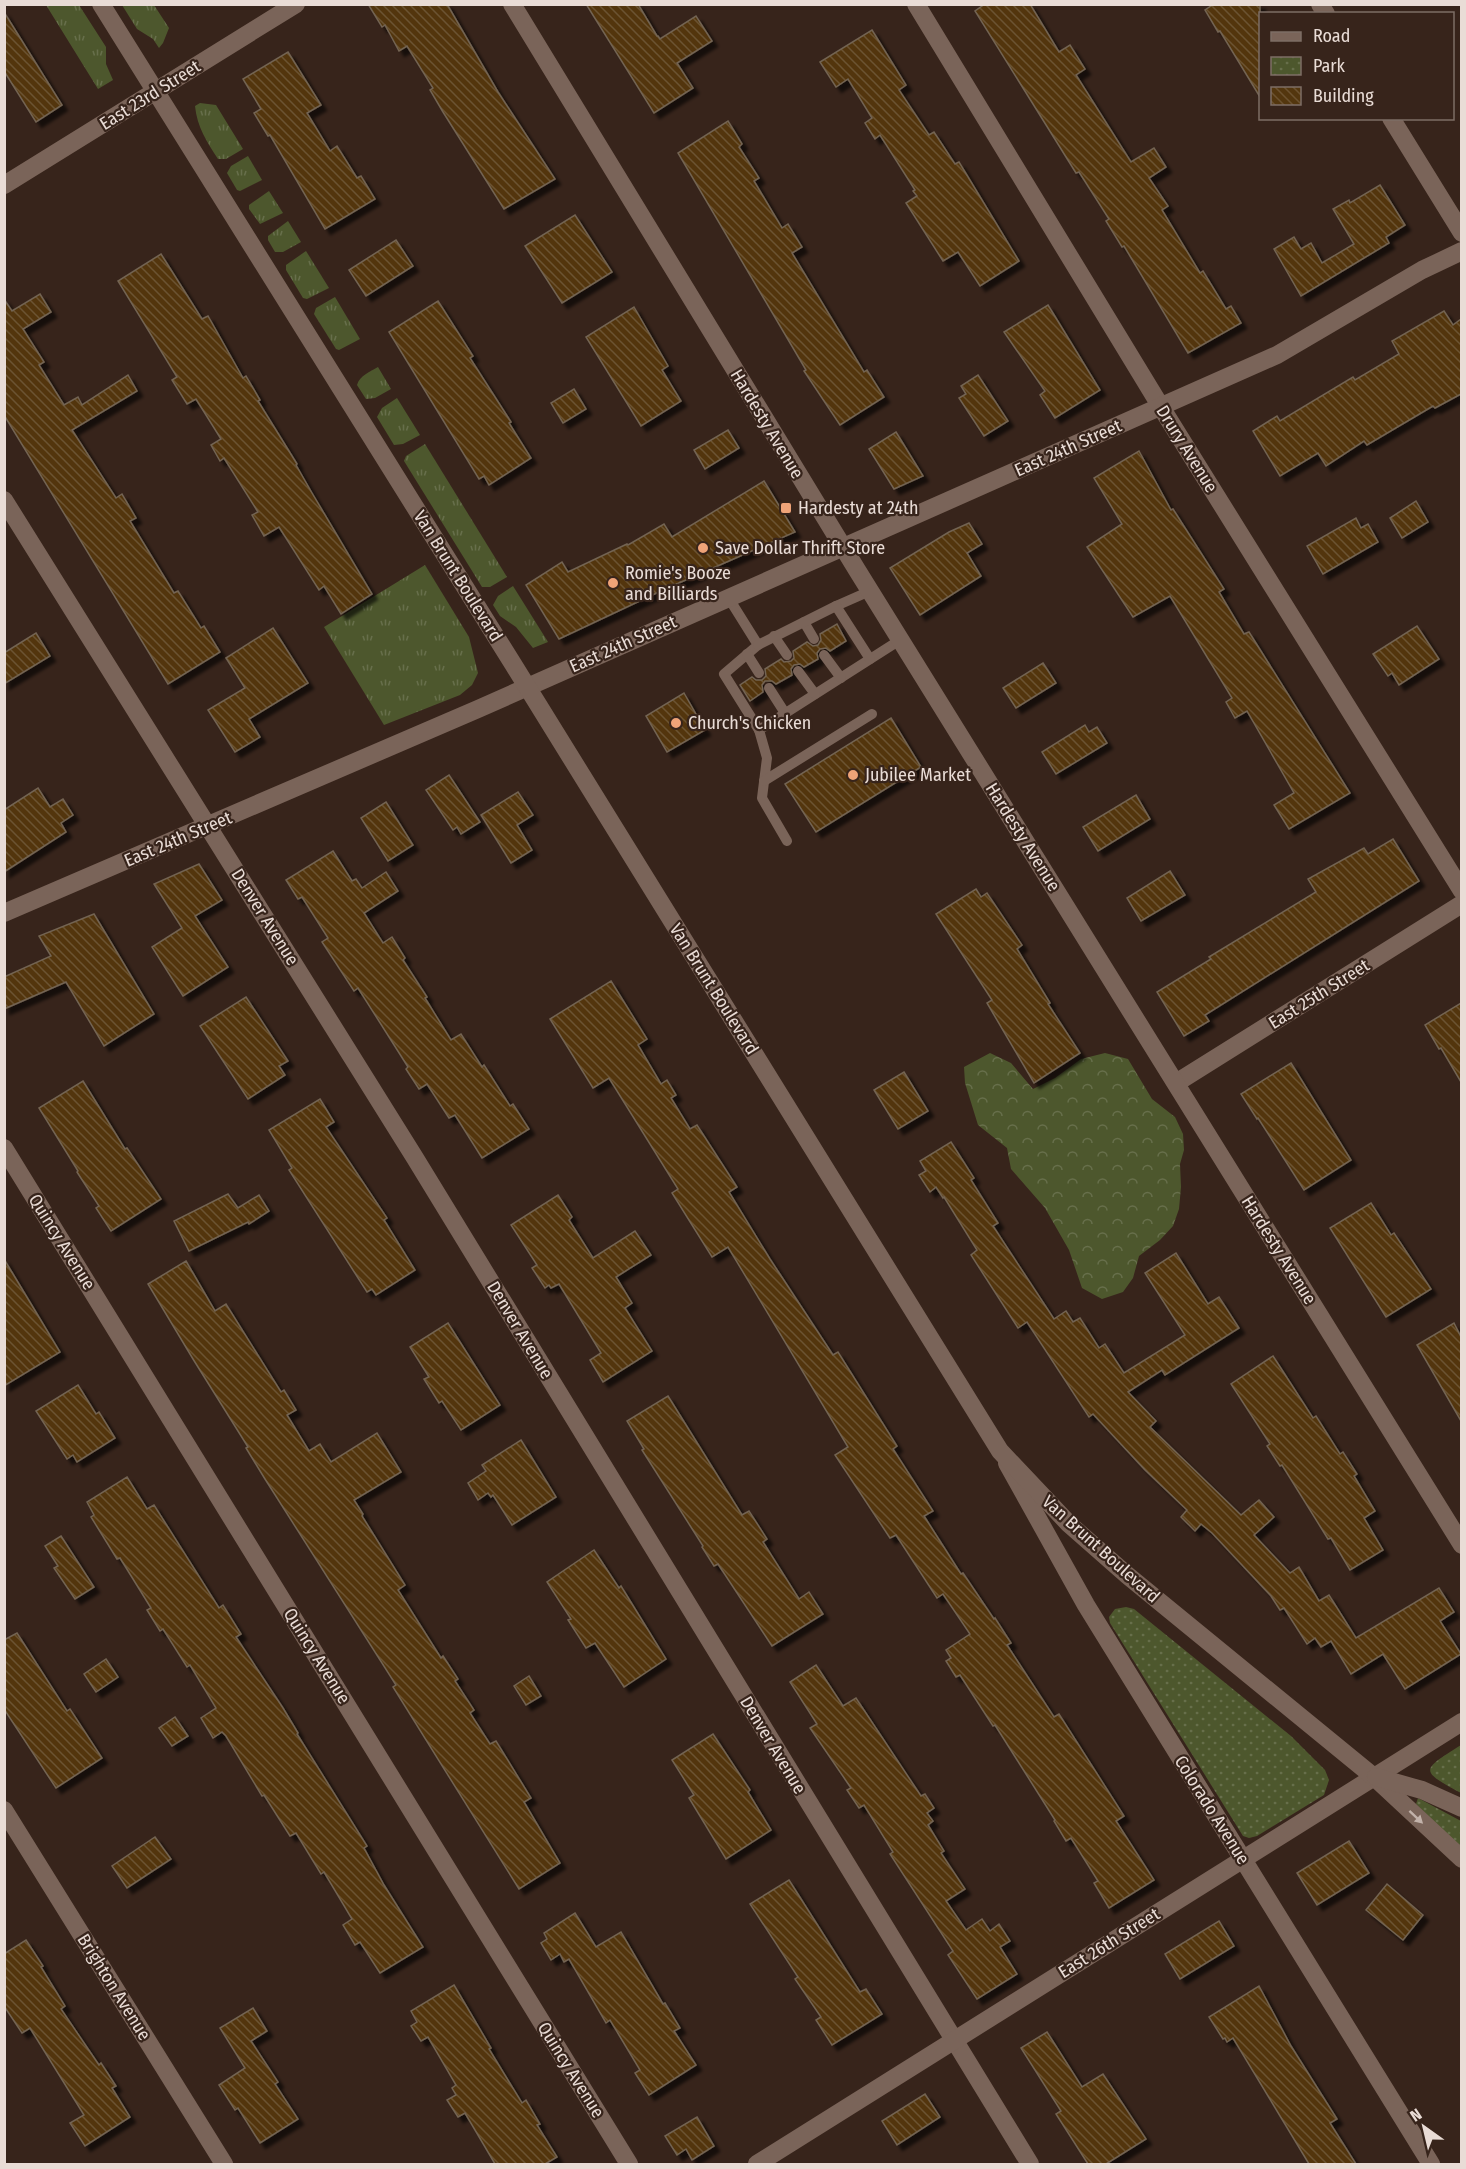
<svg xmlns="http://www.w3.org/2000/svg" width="1466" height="2169" viewBox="0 0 1466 2169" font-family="'Fira Sans Condensed',sans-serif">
	<defs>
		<pattern id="grass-tufts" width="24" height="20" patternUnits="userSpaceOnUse" patternTransform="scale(1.5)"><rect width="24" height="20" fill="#4d572d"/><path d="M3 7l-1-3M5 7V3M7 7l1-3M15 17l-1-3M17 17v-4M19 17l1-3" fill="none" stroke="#676f4b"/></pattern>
		<pattern id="forest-crowns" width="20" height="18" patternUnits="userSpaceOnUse" patternTransform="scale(1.5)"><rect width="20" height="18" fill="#4d572d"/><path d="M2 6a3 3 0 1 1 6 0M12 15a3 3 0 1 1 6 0" fill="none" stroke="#676f4b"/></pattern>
		<pattern id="park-dots" width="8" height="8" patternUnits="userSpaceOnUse" patternTransform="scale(1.5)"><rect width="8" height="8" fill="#4d572d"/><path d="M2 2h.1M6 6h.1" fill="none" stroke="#676f4b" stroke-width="1.8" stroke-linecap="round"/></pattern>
		<pattern id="building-back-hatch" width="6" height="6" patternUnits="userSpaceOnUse" patternTransform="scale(1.5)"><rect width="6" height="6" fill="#53360e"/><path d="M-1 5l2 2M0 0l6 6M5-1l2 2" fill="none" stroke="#6c5230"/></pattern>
		<filter id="shadow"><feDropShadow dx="5.5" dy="5.5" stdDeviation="1.5" flood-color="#0009"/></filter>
	</defs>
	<rect width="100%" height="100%" fill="#37241b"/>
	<!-- grass -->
	<g fill="url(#grass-tufts)">
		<path d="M46 5H79L106 47V64L113 80 98 89Z"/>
		<path d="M122 5H154L169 28 163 43 159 48 153 39 137 29Z"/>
		<path d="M200 103 216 105 243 149 226 159H218C207 142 197 127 195 106Z"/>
		<path d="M248 156 262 180 240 191 237 190 227 173 231 166Z"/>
		<path d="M269 191 283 213 260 224 249 209V205Z"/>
		<path d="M288 221 301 242 283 252H275L268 240V236Z"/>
		<path d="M306 251 329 288 307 299 303 298 286 270V265Z"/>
		<path d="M335 297 360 339 339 350 336 349 314 314 316 308Z"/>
		<path d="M378 367 391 389 375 398 366 399 357 385C360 375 370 372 378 367Z"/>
		<path d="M397 398 420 435 403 444 394 445 377 417 382 408Z"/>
		<path d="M425 444 507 577 490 587H482L404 461 406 456Z"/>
		<path d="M425 565 469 637 478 673 472 685 460 695 384 725 324 627Z"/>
		<path d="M513 586 548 642 533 648 516 627 500 616 493 605 498 596Z"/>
	</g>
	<!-- forest -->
	<path fill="url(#forest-crowns)" d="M990 1053 1011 1063 1033 1089 1055 1078 1081 1059 1105 1053 1128 1059 1152 1099 1175 1117 1183 1134 1184 1150 1180 1164 1181 1187 1179 1209 1173 1226 1160 1240 1139 1256 1133 1278 1123 1292 1102 1299 1082 1288 1069 1250 1045 1208 1011 1169 1007 1148 978 1125 965 1083 964 1067Z"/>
	<!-- park -->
	<g fill="url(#park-dots)">
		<path d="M1126 1607 1134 1609 1291 1736 1325 1770 1329 1780 1324 1795 1257 1836 1249 1838 1243 1836 1110 1623 1109 1617 1115 1609Z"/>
		<path d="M1461 1745V1793C1418 1770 1422 1770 1461 1745Z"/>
		<path d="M1418 1798 1461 1821V1848L1416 1804Z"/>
	</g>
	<!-- building -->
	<g fill="url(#building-back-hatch)" stroke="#736452" stroke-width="1.5" filter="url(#shadow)">
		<path d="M368 4H447L498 92 555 179 504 209 443 112 430 90 433 88 407 46 399 51 385 25 382 27Z"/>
		<path d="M586 4H638L657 36H658L660 39 696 16 712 41 677 63 693 88 654 113Z"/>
		<path d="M985 4H1030L1059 52 1070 45 1085 69 1076 75 1131 162 1154 148 1166 167 1149 178 1168 206 1162 210 1200 273 1203 271 1226 309 1231 306 1241 323 1188 353 1124 246 1122 247 1106 221 1109 219 1079 172 1076 173 975 11Z"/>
		<path d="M1214 4H1260V97L1220 31 1218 32 1205 10Z"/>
		<path d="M4 12 62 105 36 122 4 71Z"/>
		<path d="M872 30 906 85 899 90 929 135 934 132 955 164 959 162 1019 261 980 286 958 252 943 261 906 203 917 196 913 191 915 190 880 135 875 139 865 123 872 118 848 79 836 87 820 62Z"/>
		<path d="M288 52 321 105 307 113 330 151 337 146 357 178 361 176 375 199 325 229 270 135 268 136 254 113 261 109 243 79Z"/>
		<path d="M728 121 742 144 739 147 759 178 754 181 782 228 788 224 802 247 792 253 864 372 867 370 884 397 840 425 804 371 806 370 678 153Z"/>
		<path d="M1380 185 1405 225 1386 237 1389 243 1301 296 1274 249 1294 237 1301 249 1311 243 1322 263 1354 244 1333 209 1349 200 1350 203Z"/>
		<path d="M575 215 612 272 562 303 525 246Z"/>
		<path d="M396 240 413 266 366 296 349 270Z"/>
		<path d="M161 254 202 319 208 316 243 378 246 376 260 400 258 401 297 464 296 465 312 493 372 594 341 614 324 586 319 590 279 527 264 536 252 515 258 512 224 458 220 461 211 445 221 439 196 399 187 404 172 380 177 377 118 281Z"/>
		<path d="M40 294 51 312 23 329 44 362 39 365 64 405 78 397 82 405 128 375 137 391 72 430 116 498 122 494 136 518 130 521 174 593 178 591 201 628 204 626 220 652 168 684 4 415V299L12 311Z"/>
		<path d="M438 301 473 356 470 358 511 422 509 423 531 458 489 485 484 476 479 479 389 332Z"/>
		<path d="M1048 305 1100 390 1055 418 1040 395 1045 391 1004 332Z"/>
		<path d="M634 307 668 366 662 370 681 401 641 426 586 337Z"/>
		<path d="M1444 311 1453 325 1461 319V394L1435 408 1433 406 1367 445 1364 441 1326 466 1318 453 1280 476 1253 431 1277 416 1280 421 1353 377 1355 380 1399 354 1392 341Z"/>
		<path d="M978 375 1008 421 984 436 959 398 966 394 961 386Z"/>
		<path d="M574 389 586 409 563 423 551 403Z"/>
		<path d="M728 430 739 448 705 469 694 450Z"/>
		<path d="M896 432 923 476 894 489 869 449Z"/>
		<path d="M1139 451 1171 510 1173 509 1224 589 1219 592 1244 634 1249 632 1350 793 1289 829 1274 805 1294 793 1247 711 1235 718 1226 702 1232 698 1170 596 1133 617 1087 547 1122 524 1094 478Z"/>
		<path d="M764 481 795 532 663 590 559 639 526 585 562 562 568 572 627 544 628 545 664 524 672 537Z"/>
		<path d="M1416 501 1428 522 1402 538 1390 518Z"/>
		<path d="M1356 518 1361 528 1368 524 1378 542 1323 574 1307 546Z"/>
		<path d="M969 523 982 544 967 553 981 576 920 615 890 568 949 532Z"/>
		<path d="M837 624 846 641 830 651 826 648 820 649 817 653 818 659 804 667 800 664 794 665 791 669 792 675 776 684 772 681H765L762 685 763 692 750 701 740 685 752 677 756 680H762L766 676 765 669 781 659 784 662 791 661 794 658 793 651 807 642 813 646 818 645 821 640 820 634Z"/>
		<path d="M1417 626 1439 659 1399 685 1392 673 1388 676 1373 654Z"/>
		<path d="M273 628 308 683 249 719 260 737 235 752 208 710 245 688 226 658Z"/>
		<path d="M36 633 50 656 4 684V653Z"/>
		<path d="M1043 663 1056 683 1016 708 1003 688Z"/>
		<path d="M684 693 705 730 667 752 646 716Z"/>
		<path d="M891 718 921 767 816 832 785 784Z"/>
		<path d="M1085 725 1089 732 1097 727 1107 743 1056 774 1042 752Z"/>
		<path d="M449 775 480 822 461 834 457 827 453 830 426 790Z"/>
		<path d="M38 788 50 807 63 799 73 815 61 823 66 832 4 872V810Z"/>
		<path d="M518 792 533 815 517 825 532 850 511 863 481 815Z"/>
		<path d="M1136 795 1150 819 1098 851 1083 827Z"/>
		<path d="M386 802 413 845 388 861 361 818Z"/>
		<path d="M1393 839 1419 881 1205 1015 1209 1021 1184 1036 1157 992 1211 959 1209 957 1316 892 1308 879 1364 848 1368 854Z"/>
		<path d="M333 851 352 881 356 879 362 888 386 872 398 891 364 913 383 943 392 937 405 958 403 960 427 997 425 998 451 1040 461 1034 482 1067 484 1065 510 1106 513 1104 529 1129 482 1158 455 1115 449 1118 427 1084 419 1089 406 1069 408 1067 358 988 354 991 322 942 328 938 302 897 298 899 286 880Z"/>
		<path d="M199 864 222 900 195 916 228 967 183 996 152 947 182 928 154 884Z"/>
		<path d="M1170 871 1185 895 1141 921 1127 898Z"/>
		<path d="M976 889 981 897 987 893 1022 945 1017 949 1050 1003 1048 1004 1080 1053 1034 1083 987 1003 992 1000 936 914Z"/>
		<path d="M94 914 154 1014 104 1046 66 982 4 1009V977L51 956 39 936Z"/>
		<path d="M611 981 647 1039 638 1045 661 1084 667 1080 676 1095 671 1098 690 1129 697 1125 737 1187 729 1192 770 1259 833 1355 838 1352 897 1446 893 1449 933 1511 924 1516 961 1574 963 1573 994 1619 995 1618 1011 1643 1007 1645 1054 1717 1059 1714 1124 1816 1116 1821 1154 1880 1109 1908 1094 1883 1098 1881 1071 1838 1066 1841 1054 1821 1055 1820 995 1725 993 1726 960 1675 956 1677 946 1661 951 1658 946 1650 970 1634 943 1594 937 1598 896 1535 890 1538 835 1455 848 1447 728 1247 712 1257 672 1193 678 1189 609 1078 593 1088 550 1019Z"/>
		<path d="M246 997 288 1061 279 1066 285 1075 248 1099 200 1026Z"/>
		<path d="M1461 1003V1082L1441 1048 1439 1049 1425 1025Z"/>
		<path d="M1291 1063 1351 1160 1304 1190 1258 1118 1257 1119 1241 1094Z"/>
		<path d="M904 1072 928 1111 898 1129 874 1090Z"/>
		<path d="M83 1081 125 1149 127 1148 161 1199 111 1231 96 1208 99 1206 77 1172 78 1171 39 1108Z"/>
		<path d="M320 1099 334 1122 326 1127 387 1218 384 1220 415 1270 376 1295 372 1289 367 1292 289 1170 292 1168 269 1130Z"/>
		<path d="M951 1142 974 1178 971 1180 998 1223 993 1226 1054 1319 1066 1311 1073 1322 1080 1318 1099 1348 1105 1344 1124 1373 1185 1335 1145 1273 1176 1253 1208 1304 1219 1297 1239 1328 1165 1375 1162 1370 1128 1392 1156 1421 1150 1427 1241 1515 1259 1500 1274 1517 1254 1535 1290 1573 1299 1567 1319 1601 1329 1595 1356 1638 1439 1588 1454 1612 1440 1621 1461 1654 1405 1689 1383 1654 1351 1674 1331 1641 1321 1647 1315 1638 1307 1644 1284 1608 1280 1610 1271 1596 1212 1533 1201 1524 1195 1531 1181 1517 1187 1510 1145 1470 1093 1414 1089 1417 1027 1322 1018 1328 971 1255 977 1250 944 1197 943 1198 936 1187 930 1192 919 1175 926 1171 920 1161Z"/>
		<path d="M228 1194 238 1208 259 1195 269 1211 249 1224 248 1222 189 1251 174 1221Z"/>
		<path d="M558 1195 572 1217 569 1220 593 1258 635 1231 651 1255 616 1277 632 1303 625 1308 652 1351 603 1382 590 1360 601 1353 559 1284 551 1288 549 1285 545 1288 532 1268 537 1265 511 1225Z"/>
		<path d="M1371 1203 1391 1235 1394 1233 1431 1289 1386 1317 1330 1228Z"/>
		<path d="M4 1259 60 1352 4 1386Z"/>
		<path d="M186 1261 215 1311 226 1304 281 1392 284 1390 296 1410 287 1415 309 1451 320 1444 331 1462 377 1433 401 1472 354 1500 363 1514 362 1516 405 1585 398 1590 441 1658 443 1656 458 1679 455 1681 474 1710 470 1713 490 1744 496 1741 531 1798 524 1802 560 1863 519 1889 393 1687 396 1685 265 1479 246 1448 248 1447 193 1359 148 1284Z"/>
		<path d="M448 1323 500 1405 461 1430 442 1401 439 1403 424 1379 429 1377 410 1347Z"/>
		<path d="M1454 1323 1461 1337V1421L1417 1345Z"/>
		<path d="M1273 1356 1313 1418 1316 1416 1340 1454 1343 1452 1357 1474 1354 1476 1375 1511 1364 1518 1383 1550 1350 1570 1331 1538 1328 1539 1282 1465 1280 1466 1267 1446 1270 1444 1231 1384Z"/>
		<path d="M78 1385 96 1414 99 1412 115 1438 77 1462 73 1455 67 1459 36 1411Z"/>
		<path d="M668 1396 742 1515 749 1511 767 1539 763 1542 799 1599 809 1592 823 1614 772 1646 718 1564 714 1566 702 1547 703 1546 642 1450 644 1449 627 1421Z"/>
		<path d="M521 1440 556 1497 512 1525 493 1495 491 1497 488 1493 478 1500 468 1483 486 1471 482 1465Z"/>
		<path d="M127 1477 147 1509 154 1505 219 1608 223 1605 241 1634 236 1637 283 1708 298 1733 297 1734 367 1846 364 1848 384 1885 423 1947 380 1973 360 1942 355 1945 343 1925 352 1919 324 1872 321 1874 296 1833 290 1836 264 1795 262 1796 226 1736 222 1732 213 1738 201 1718 216 1708 190 1665 187 1667 163 1629 160 1631 147 1610 151 1608 120 1558 117 1559 91 1517 94 1515 87 1502Z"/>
		<path d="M61 1536 94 1587 75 1599 54 1568 58 1566 45 1546Z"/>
		<path d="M594 1550 619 1588 621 1586 666 1659 624 1687 595 1643 586 1648 568 1620 571 1619 547 1582Z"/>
		<path d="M17 1633 67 1711 70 1709 102 1758 56 1788 4 1709V1640Z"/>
		<path d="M106 1659 118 1677 96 1692 84 1674Z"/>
		<path d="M816 1665 843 1706 856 1698 921 1796 925 1794 934 1808 927 1813 933 1821 928 1825 944 1851 941 1853 965 1889 946 1901 966 1930 982 1919 990 1931 999 1924 1010 1941 1000 1947 1017 1974 977 1999 948 1955 953 1951 890 1854 893 1852 864 1805 859 1808 847 1790 851 1788 810 1728 817 1724 790 1682Z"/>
		<path d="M529 1676 541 1696 526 1705 514 1686Z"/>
		<path d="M175 1717 188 1736 172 1746 159 1728Z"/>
		<path d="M713 1734 750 1790 748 1792 771 1830 726 1859 689 1798 694 1795 672 1760Z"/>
		<path d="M155 1837 171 1859 127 1888 112 1866Z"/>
		<path d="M1349 1841 1369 1873 1317 1905 1297 1873Z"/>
		<path d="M789 1880 860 1992 866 1989 882 2014 832 2045 816 2020 821 2017 795 1979 798 1977 750 1904Z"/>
		<path d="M1387 1884 1423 1915 1403 1940 1366 1910Z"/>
		<path d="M575 1913 596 1947 621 1932 663 2004 665 2003 680 2028 674 2031 696 2065 649 2095 635 2073 640 2070 610 2020 606 2023 569 1959 564 1962 560 1954 551 1960 541 1943 547 1939 544 1933Z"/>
		<path d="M1219 1921 1234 1946 1180 1979 1165 1954Z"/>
		<path d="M26 1940 43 1966 41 1967 65 2006 61 2009 99 2065 101 2063 116 2086 112 2088 130 2117 85 2146 70 2123 84 2115 30 2028 22 2033 4 2006V1954Z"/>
		<path d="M454 1985 491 2048 489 2049 522 2103 526 2100 540 2124 537 2125 557 2157 545 2164H495L465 2113 458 2117 447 2100 456 2095 452 2088 456 2085 428 2037 421 2041 411 2026 417 2022 411 2011Z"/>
		<path d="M1259 1986 1291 2046 1337 2119 1330 2123 1356 2164H1309L1233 2038 1227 2042 1225 2038 1223 2039 1209 2017Z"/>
		<path d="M253 2008 267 2031 251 2041 278 2082 275 2084 298 2119 260 2143 238 2108 235 2110 219 2085 245 2068 220 2028Z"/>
		<path d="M1047 2032 1082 2087 1103 2074 1146 2139 1106 2164H1088L1056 2114 1061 2111 1021 2048Z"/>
		<path d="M925 2094 940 2117 897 2145 882 2121Z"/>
		<path d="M697 2117 714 2146 692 2160 686 2149 677 2155 665 2136Z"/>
	</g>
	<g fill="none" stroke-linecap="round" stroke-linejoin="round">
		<!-- service -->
		<g stroke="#7a6459" stroke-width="10">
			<path d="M728 597 758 645 724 674 759 730 900 640"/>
			<path d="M836 606 870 591"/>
			<path d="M804 622 814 639"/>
			<path d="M774 636 787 655"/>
			<path d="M758 645 836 606 870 659"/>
			<path d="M747 654 759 673"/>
			<path d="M824 655 841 678"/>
			<path d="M798 671 815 694"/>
			<path d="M769 688 785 713"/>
			<path d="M759 730 767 758 762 798 787 841"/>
			<path d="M764 781 872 714"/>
		</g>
		<!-- minor -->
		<g stroke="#7a6459" stroke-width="18">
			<path d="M916 4 1161 407 1462 891"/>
			<path d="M1320 4 1326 14"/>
			<path d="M1391 118 1462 233"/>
			<path d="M4 500 415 1158 1030 2164"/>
			<path d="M4 913 478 709 1277 355 1422 270 1462 251"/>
			<path d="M1176 1083 1462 904"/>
			<path d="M4 1148 629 2164"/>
			<path d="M1007 1463 1086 1605 1431 2164"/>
			<path d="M4 1810 224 2164"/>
			<path d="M757 2164 1462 1722"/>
		</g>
		<!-- tertiary -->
		<g stroke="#7a6459" stroke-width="18">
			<path d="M101 4 513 664 1000 1451 1069 1524 1127 1575 1374 1777 1462 1859"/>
			<path d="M1376 1777 1422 1790 1462 1808"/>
		</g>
		<!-- secondary -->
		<g stroke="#7a6459" stroke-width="18">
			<path d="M512 4 857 570 1462 1545"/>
			<path d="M4 185 296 4"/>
		</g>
	</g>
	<!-- one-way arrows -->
	<defs><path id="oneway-solid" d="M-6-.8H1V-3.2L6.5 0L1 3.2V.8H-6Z" transform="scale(1.5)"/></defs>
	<use fill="#c2b2aa" href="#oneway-solid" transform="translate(1416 1817) rotate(43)"/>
	<!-- markers -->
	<g fill="#efa378" stroke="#37241b" stroke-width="2">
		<rect x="780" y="502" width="12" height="12" rx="3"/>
		<circle cx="703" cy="548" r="6"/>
		<circle cx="613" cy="583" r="6"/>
		<circle cx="676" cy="723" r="6"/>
		<circle cx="853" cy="775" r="6"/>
	</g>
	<g text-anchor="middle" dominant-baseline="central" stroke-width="4.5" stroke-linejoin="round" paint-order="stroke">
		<!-- street labels -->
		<g font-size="18" fill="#e9dcd6" stroke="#37241b">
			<text transform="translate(150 95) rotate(-32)">East 23rd Street</text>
			<text transform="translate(767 424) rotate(59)">Hardesty Avenue</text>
			<text transform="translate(1068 448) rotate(-24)">East 24th Street</text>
			<text transform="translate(1187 449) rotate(58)">Drury Avenue</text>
			<text transform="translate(458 576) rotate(58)">Van Brunt Boulevard</text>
			<text transform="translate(623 644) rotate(-24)">East 24th Street</text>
			<text transform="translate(1023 837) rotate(58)">Hardesty Avenue</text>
			<text transform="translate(178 839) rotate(-23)">East 24th Street</text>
			<text transform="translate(265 917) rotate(58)">Denver Avenue</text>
			<text transform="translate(714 989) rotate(58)">Van Brunt Boulevard</text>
			<text transform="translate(1319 994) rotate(-32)">East 25th Street</text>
			<text transform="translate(62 1242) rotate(58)">Quincy Avenue</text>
			<text transform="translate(1279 1250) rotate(58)">Hardesty Avenue</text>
			<text transform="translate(520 1330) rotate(59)">Denver Avenue</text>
			<text transform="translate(1101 1549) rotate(42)">Van Brunt Boulevard</text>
			<text transform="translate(317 1656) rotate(58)">Quincy Avenue</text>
			<text transform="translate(773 1745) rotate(59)">Denver Avenue</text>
			<text transform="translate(1212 1810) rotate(58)">Colorado Avenue</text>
			<text transform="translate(1109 1943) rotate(-32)">East 26th Street</text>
			<text transform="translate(114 1987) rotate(58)">Brighton Avenue</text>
			<text transform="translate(571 2070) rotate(58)">Quincy Avenue</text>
		</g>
		<!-- poi labels -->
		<g font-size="18" fill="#e9dcd6" stroke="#37241b" text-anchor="start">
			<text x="798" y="508">Hardesty at 24th</text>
			<text x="715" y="548">Save Dollar Thrift Store</text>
			<text x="625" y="573">Romie's Booze<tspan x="625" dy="21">and Billiards</tspan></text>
			<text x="688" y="723">Church's Chicken</text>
			<text x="865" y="775">Jubilee Market</text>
		</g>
	</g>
	<!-- border -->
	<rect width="1466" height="2169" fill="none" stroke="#e9dcd6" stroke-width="12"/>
	<!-- legend -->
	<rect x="1259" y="12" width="195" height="108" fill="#37241b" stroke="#7e6e66" stroke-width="1.5"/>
	<rect x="1271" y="32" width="30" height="9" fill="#7a6459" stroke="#7e6e66" stroke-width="1.5"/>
	<text x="1313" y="42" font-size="18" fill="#e9dcd6">Road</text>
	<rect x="1271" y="57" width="30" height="18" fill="url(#park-dots)" stroke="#7e6e66" stroke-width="1.5"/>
	<text x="1313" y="72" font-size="18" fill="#e9dcd6">Park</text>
	<rect x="1271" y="87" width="30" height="18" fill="url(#building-back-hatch)" stroke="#7e6e66" stroke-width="1.5"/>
	<text x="1313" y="102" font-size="18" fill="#e9dcd6">Building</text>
	<!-- north arrow -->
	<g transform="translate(1424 2127) rotate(326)" stroke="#37241b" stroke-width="4.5" paint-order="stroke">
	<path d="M0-4.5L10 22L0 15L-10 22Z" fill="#e9dcd6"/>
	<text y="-9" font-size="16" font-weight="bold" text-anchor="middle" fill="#e9dcd6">N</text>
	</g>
</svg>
